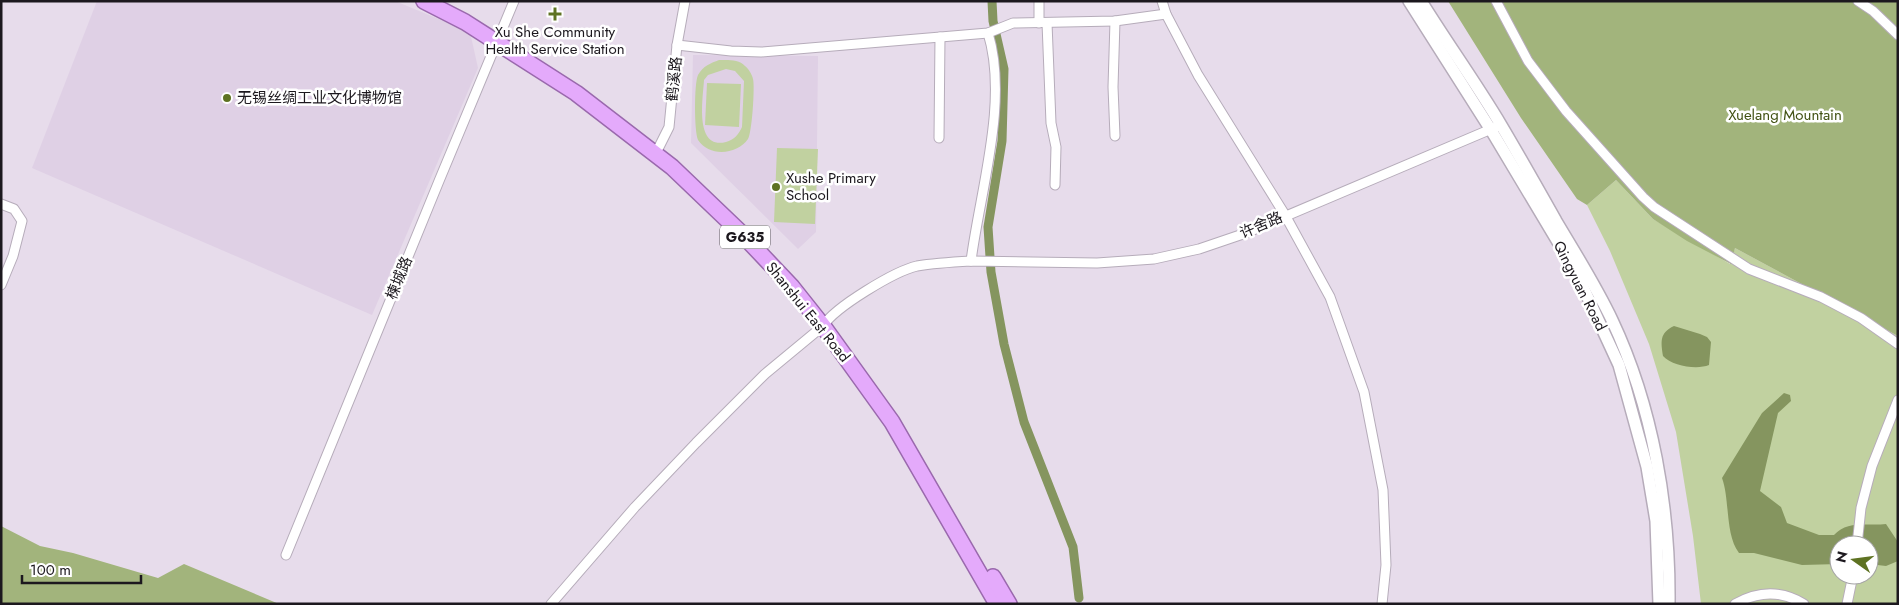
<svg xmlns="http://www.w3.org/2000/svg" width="1899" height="605" viewBox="0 0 1899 605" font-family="Jost,'Noto Sans SC',sans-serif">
	<rect width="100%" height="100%" fill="#e7dceb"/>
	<!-- built -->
	<g fill="#dfd0e5">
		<path d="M97 1H395L470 32 478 68 372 315 32 168Z"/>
		<path d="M693 55 818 56 816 232 798 249 691 143Z"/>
	</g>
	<!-- green -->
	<g fill="#c1d1a0" fill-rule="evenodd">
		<path d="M719 60C728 60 739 59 745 66 748 68 752 74 753 79 755 86 752 133 748 139 737 155 709 157 698 140 694 132 694 83 698 75 703 66 711 63 719 60ZM726 69 735 71 744 81 742 127C739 134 734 140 726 142 694 150 703 98 704 80L708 75Z"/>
		<path d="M707 83 741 84 739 127 705 125Z"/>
		<path d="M777 148 818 149 815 224 774 222Z"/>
		<path d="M1616 180 1653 219 1730 264 1735 248 1898 336V604H1701L1693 536 1676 432 1649 344 1610 251 1587 205ZM1839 545H1869V575H1839Z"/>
	</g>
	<!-- forest -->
	<g fill="#a2b47c">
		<path d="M1448 1H1898V336L1735 248 1731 264 1687 241 1653 219 1616 180 1587 205 1577 199 1521 118Z"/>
		<path d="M1 526 40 546 73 553 158 578 184 564 279 604H1Z"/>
	</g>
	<!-- water -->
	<g fill="#85955f">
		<path d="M1674 326 1700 334 1707 337 1711 342 1709 365C1697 370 1672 366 1663 356 1661 342 1659 333 1674 326Z"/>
		<path d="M1784 393 1790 395 1791 401 1778 413 1760 491 1781 507 1787 523 1819 535H1834C1847 520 1867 526 1886 524L1898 542V561L1886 566 1869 564V545H1839V564L1802 565 1754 553H1739C1725 535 1730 500 1722 478L1762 413Z"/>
	</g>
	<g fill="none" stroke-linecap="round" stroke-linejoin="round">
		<!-- canal -->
		<path stroke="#85955f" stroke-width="9" d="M992 1 993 21 1004 69 1002 141 988 227 991 272 1004 344 1024 422 1073 547 1079 598"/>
		<!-- minor casing -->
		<g stroke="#b6acba" stroke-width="11">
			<g id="minor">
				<path d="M1162 1 1166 14 1198 75 1285 215 1330 297 1364 392 1383 490 1386 565 1382 604"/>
				<path d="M1496 1 1528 61 1566 111 1643 197 1654 207 1749 269 1821 297 1861 318 1898 344"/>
				<path d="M1858 1 1873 11 1898 35"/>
				<path d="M1039 23V1"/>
				<path d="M1047 23 1051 123 1056 147 1055 185"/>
				<path d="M677 45 731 51 761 52 988 33 1013 23 1115 21 1166 14"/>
				<path d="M1115 136 1113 87 1115 21"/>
				<path d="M939 138 940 37"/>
				<path d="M653 153 659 147 669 127 677 45 685 1"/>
				<path d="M1 204 14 209 22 221 13 256 1 285"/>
				<path d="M971 261C980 191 1009 101 988 33"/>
				<path d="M1857 545 1861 508 1872 466 1898 400"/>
				<path d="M286 555 439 181 514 1"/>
				<path d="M551 604 635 507 696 443 765 374 823 326C835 307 895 271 917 266 935 263 953 262 971 261L1097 263 1154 259 1199 249 1246 233 1496 127"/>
				<path d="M1735 604C1758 591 1781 590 1804 604"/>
				<path d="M1847 604 1853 575"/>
			</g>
		</g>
		<!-- tertiary casing -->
		<g stroke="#b6acba" stroke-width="14">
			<g id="tertiary">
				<path d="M1409 1 1491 130 1576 272 1619 365 1647 467 1656 521 1659 604"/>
				<path d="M1421 1C1447 43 1476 83 1501 125 1520 157 1538 189 1556 221 1575 253 1596 286 1612 320 1653 407 1670 508 1669 604"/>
			</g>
		</g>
		<!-- trunk casing -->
		<g stroke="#9a69ad" stroke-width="18">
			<g id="trunk">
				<path d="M424 1 465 22 576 93 672 167 740 232 792 287 823 326 892 422 997 604"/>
				<path d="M993 577 1009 604"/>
			</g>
		</g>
		<!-- minor -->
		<use href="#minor" stroke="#fff" stroke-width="9"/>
		<!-- tertiary -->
		<use href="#tertiary" stroke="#fff" stroke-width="11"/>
		<!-- trunk -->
		<use href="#trunk" stroke="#e4aafb" stroke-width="15"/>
	</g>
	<!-- markers -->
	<g fill="#5e7222" stroke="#fff" stroke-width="2">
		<path d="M552.5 6.5h5v5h5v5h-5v5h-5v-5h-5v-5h5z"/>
		<circle cx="227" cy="98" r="5"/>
		<circle cx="776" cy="187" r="5"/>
	</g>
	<g text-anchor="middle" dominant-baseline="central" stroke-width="5" stroke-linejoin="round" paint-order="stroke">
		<!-- shield labels -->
		<rect fill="#fff" stroke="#605d62" stroke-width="1" x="720" y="225.5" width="50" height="23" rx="4"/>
		<g font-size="14" font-weight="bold" fill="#1c181e">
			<text x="745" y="237">G635</text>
		</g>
		<!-- poi labels -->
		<g font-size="15" fill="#1c181e" stroke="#fff" text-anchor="start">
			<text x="555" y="32" text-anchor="middle">Xu She Community<tspan x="555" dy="17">Health Service Station</tspan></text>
			<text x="237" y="98">无锡丝绸工业文化博物馆</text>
			<text x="786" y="178">Xushe Primary<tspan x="786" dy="17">School</tspan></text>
		</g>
		<!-- street labels -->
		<g font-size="15" fill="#1c181e" stroke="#fff">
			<text transform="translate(674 79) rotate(-84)">鹤溪路</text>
			<text transform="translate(1261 225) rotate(-23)">许舍路</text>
			<text transform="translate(399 278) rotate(-68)">楝城路</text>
			<text transform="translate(1580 286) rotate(63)">Qingyuan Road</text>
			<text transform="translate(808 312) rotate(51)">Shanshui East Road</text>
		</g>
		<!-- park labels -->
		<g font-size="15" fill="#425214" stroke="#fff">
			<text x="1785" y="115">Xuelang Mountain</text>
		</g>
	</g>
	<!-- border -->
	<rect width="1899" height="605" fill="none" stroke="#1c181e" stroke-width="5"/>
	<!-- north arrow -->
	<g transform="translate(1854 560) rotate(284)"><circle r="24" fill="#ffffff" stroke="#a4a3a5"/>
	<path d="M0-4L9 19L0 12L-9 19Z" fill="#5e7222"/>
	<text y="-8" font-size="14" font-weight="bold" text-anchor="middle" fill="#1c181e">N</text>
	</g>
	<!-- scale -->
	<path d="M22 575v8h119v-8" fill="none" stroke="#1c181e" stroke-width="2.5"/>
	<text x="30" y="575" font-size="15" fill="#1c181e" stroke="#ffffff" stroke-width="4" paint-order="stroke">100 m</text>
</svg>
